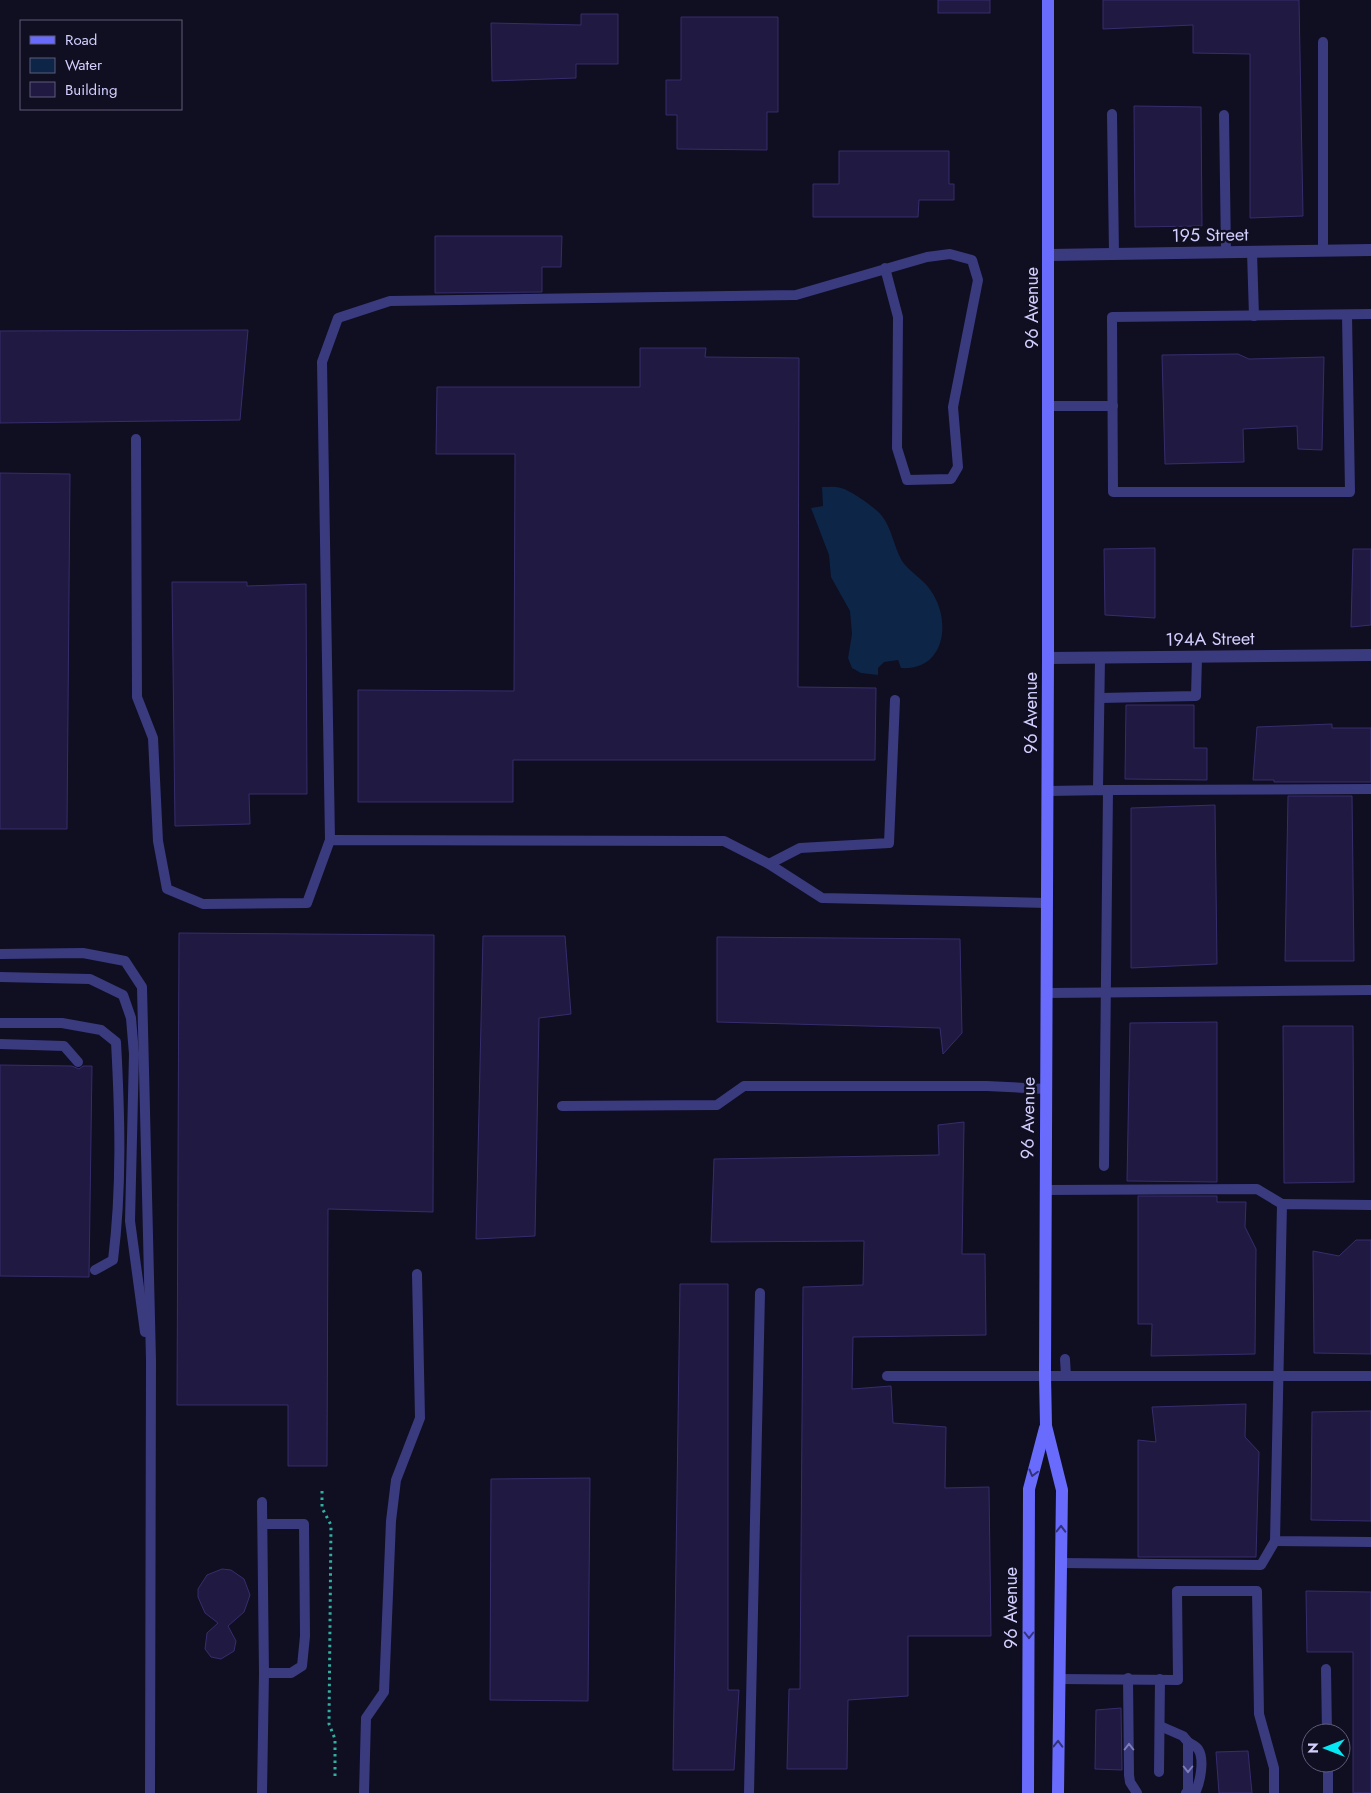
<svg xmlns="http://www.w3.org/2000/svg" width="1371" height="1793" viewBox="0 0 1371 1793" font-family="Jost,sans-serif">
	<rect width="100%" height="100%" fill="#100e21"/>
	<!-- water -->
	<path fill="#0d2546" d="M822 487C828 487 835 486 841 488 850 490 876 508 882 516 892 529 894 547 902 561 910 573 924 579 931 591 952 621 945 671 901 668L898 660 884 662 878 668V675L861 673 852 668 848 658 852 634 850 611 831 577 829 555 811 508 823 506Z"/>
	<!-- building -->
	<g fill="#201a42" stroke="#362d6d">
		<rect x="938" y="0" width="52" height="13"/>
		<path d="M1103 0H1299L1303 216 1250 218V54L1193 53V25L1103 29Z"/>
		<path d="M581 14H618V64H576V78L492 81 491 23 581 25Z"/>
		<path d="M681 17H778V112H767V150L677 149V115H666V80H681Z"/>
		<path d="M1134 106 1201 107 1202 226 1135 227Z"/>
		<path d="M839 151H949V184H954V200H919L918 217H813V184H839Z"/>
		<path d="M435 236H562L561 267H542V292L435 293Z"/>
		<path d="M248 330 240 420 0 423V331Z"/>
		<path d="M640 348H706L705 357 799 358 798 687 876 688 875 760H513V802H358V690L514 691 515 454H436L437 387H640Z"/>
		<path d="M1238 354 1249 359 1324 357 1322 450 1298 449 1297 426 1243 429 1244 462 1165 464 1162 355Z"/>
		<path d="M0 473 70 474 67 829H0Z"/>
		<path d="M1155 548V618L1105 615 1104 549Z"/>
		<path d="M1353 549H1371V625L1351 627Z"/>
		<path d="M172 582H247V586L306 584 307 794H249L250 824 175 826Z"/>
		<path d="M1126 705H1194V748H1207V780L1125 779Z"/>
		<path d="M1332 724V728H1371V782H1274V780H1253L1257 727Z"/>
		<path d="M1288 796H1352L1354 961H1285Z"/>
		<path d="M1215 805 1217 964 1131 968V808Z"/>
		<path d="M179 933 434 935 433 1212 328 1209 327 1466H288V1405H177Z"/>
		<path d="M483 936H565L571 1014 539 1018 535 1236 476 1239Z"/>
		<path d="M717 937 960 939 962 1033 943 1054 940 1028 717 1022Z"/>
		<path d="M1217 1022V1182L1127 1181 1130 1023Z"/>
		<path d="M1283 1026H1353L1354 1182 1284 1183Z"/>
		<path d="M0 1065 72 1066 79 1069 83 1066H92L89 1277 0 1276Z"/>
		<path d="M964 1122 962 1254H985L986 1335 853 1337 852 1389 891 1386 893 1423 946 1427 945 1488 989 1487 991 1636H908V1696L848 1700 847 1769H787L789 1689H800L803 1287 863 1285 864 1241 711 1242 714 1159 939 1155 938 1125Z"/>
		<path d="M1138 1196H1217V1202H1246L1245 1227 1256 1249 1255 1354 1151 1356 1152 1324H1138Z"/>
		<path d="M1356 1240H1371V1354L1314 1353 1313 1251 1339 1256Z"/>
		<path d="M680 1284H728V1690H739L734 1770H673Z"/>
		<path d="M1246 1404 1245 1437 1259 1452 1256 1557H1138V1440L1156 1442 1152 1407Z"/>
		<path d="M1371 1411V1521L1311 1520 1312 1412Z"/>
		<path d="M590 1478 588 1701 490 1700 491 1479Z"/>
		<path d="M222 1569 231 1570 244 1579 250 1595 244 1612 228 1626 236 1641 234 1651 221 1659 211 1657 205 1649 207 1633 218 1623 205 1613 198 1597V1589L207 1575Z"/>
		<path d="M1306 1591 1371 1592V1793H1353V1652H1307Z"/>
		<path d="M1121 1708 1122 1770 1095 1769 1096 1710Z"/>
		<path d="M1248 1751 1252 1793H1219L1216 1752Z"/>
	</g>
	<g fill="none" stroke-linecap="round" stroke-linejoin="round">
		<!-- path -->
		<path stroke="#30b0a3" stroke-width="3" stroke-dasharray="2.5 4" stroke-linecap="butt" d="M322 1491V1508L331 1525 329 1724 335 1739V1779"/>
		<!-- lane -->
		<g stroke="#3a3a7f" stroke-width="10">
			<path d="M1112 114 1114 254"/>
			<path d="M1224 115 1226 252"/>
			<path d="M1323 251V42"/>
			<path d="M1252 252 1254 316"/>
			<path d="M1347 315 1350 492H1113L1112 317 1371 314"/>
			<path d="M1049 406H1113"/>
			<path d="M136 439 137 697 153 738 158 841 167 889 203 904 307 903 330 840 724 841 769 864 822 898 1047 903"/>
			<path d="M1100 698 1196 696 1197 657"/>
			<path d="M1098 789 1100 658"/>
			<path d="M1108 790 1371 789"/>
			<path d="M1048 791 1108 790 1104 1166"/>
			<path d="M330 840 322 362 338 318 390 301 796 295 927 257 950 254 972 260 978 280 953 407 958 467 951 479 907 480 897 448 898 317 885 268"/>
			<path d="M769 864 800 848 889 843 895 700"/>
			<path d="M0 954 83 953 125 961 142 987 151 1360 150 1793"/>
			<path d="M0 977 90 979 123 995 131 1018 134 1054 130 1221 145 1332"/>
			<path d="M1047 993 1371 990"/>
			<path d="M0 1023H62L101 1030 116 1042C120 1115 122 1188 113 1260L95 1270"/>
			<path d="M0 1044 64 1046 78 1062"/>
			<path d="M562 1106 717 1105 744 1086H987L1046 1089"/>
			<path d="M1045 1190 1257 1189 1282 1204"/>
			<path d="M1371 1205 1282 1204 1275 1541 1371 1542"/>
			<path d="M1065 1359 1066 1376"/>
			<path d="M887 1376H1371"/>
			<path d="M263 1524H304L305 1636 302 1666 291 1673H264"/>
			<path d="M1061 1563 1261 1565 1275 1541"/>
			<path d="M1326 1669 1327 1733"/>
			<path d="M1128 1678 1129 1775 1130 1782 1137 1793"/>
			<path d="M1059 1679 1178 1680 1177 1591H1257L1259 1714 1274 1768V1793"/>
			<path d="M1160 1726 1183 1736 1188 1742V1792L1186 1793"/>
			<path d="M1188 1742C1191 1744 1196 1746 1198 1749 1205 1759 1200 1783 1195 1793"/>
			<path d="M1328 1763V1793"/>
			<path d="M1159 1772 1160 1679"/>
			<path d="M262 1793 264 1673 262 1502"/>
			<path d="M364 1793 366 1718 384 1692 391 1521 396 1480 420 1418 417 1274"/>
			<path d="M749 1793 760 1293"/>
		</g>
		<!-- street -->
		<g stroke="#3a3a7f" stroke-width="12">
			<path d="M1049 255 1371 250"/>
			<path d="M1048 658 1371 655"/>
		</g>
		<!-- secondary -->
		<g stroke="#686bfc" stroke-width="12">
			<path d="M1048 0V658L1045 1376 1046 1426 1062 1490 1058 1793"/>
			<path d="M1028 1793 1029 1489 1045 1428"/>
		</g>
	</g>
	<!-- one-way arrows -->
	<defs><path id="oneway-chevron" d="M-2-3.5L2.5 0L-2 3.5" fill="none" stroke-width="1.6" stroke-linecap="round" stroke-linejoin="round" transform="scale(1.25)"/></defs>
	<g stroke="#333379">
		<use href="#oneway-chevron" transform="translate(1033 1473) rotate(105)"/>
		<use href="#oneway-chevron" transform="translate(1061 1529) rotate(-89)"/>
		<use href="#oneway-chevron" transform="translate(1029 1635) rotate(90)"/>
		<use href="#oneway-chevron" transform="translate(1058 1744) rotate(-89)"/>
	</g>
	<g stroke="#7e7db8">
		<use href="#oneway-chevron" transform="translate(1129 1747) rotate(-90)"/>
		<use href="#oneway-chevron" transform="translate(1188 1769) rotate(90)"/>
	</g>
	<g text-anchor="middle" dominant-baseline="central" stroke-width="5" stroke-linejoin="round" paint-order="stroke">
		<!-- street labels -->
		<g font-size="18" fill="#d2cffe" stroke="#100e21">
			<text transform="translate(1210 235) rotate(-1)">195 Street</text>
			<text transform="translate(1032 308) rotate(-90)">96 Avenue</text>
			<text transform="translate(1210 639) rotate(-1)">194A Street</text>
			<text transform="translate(1031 713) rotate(-90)">96 Avenue</text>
			<text transform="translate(1028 1118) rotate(-89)">96 Avenue</text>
			<text transform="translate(1011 1608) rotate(-90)">96 Avenue</text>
		</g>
	</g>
	<!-- legend -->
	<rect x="20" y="20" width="162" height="90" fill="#100e21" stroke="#5e5b79"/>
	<rect x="30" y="36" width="25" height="8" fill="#686bfc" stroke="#5e5b79"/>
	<text x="65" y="45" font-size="15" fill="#d2cffe">Road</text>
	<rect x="30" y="58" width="25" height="15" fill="#0d2546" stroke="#5e5b79"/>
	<text x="65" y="70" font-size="15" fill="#d2cffe">Water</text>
	<rect x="30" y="82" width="25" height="15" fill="#201a42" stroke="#5e5b79"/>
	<text x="65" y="95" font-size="15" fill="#d2cffe">Building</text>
	<!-- north arrow -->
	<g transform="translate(1326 1748) rotate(270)"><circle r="24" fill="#100e21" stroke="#5e5b79"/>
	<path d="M0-4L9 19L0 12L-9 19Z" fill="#05e8f4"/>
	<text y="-8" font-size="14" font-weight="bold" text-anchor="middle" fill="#d2cffe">N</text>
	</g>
</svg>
